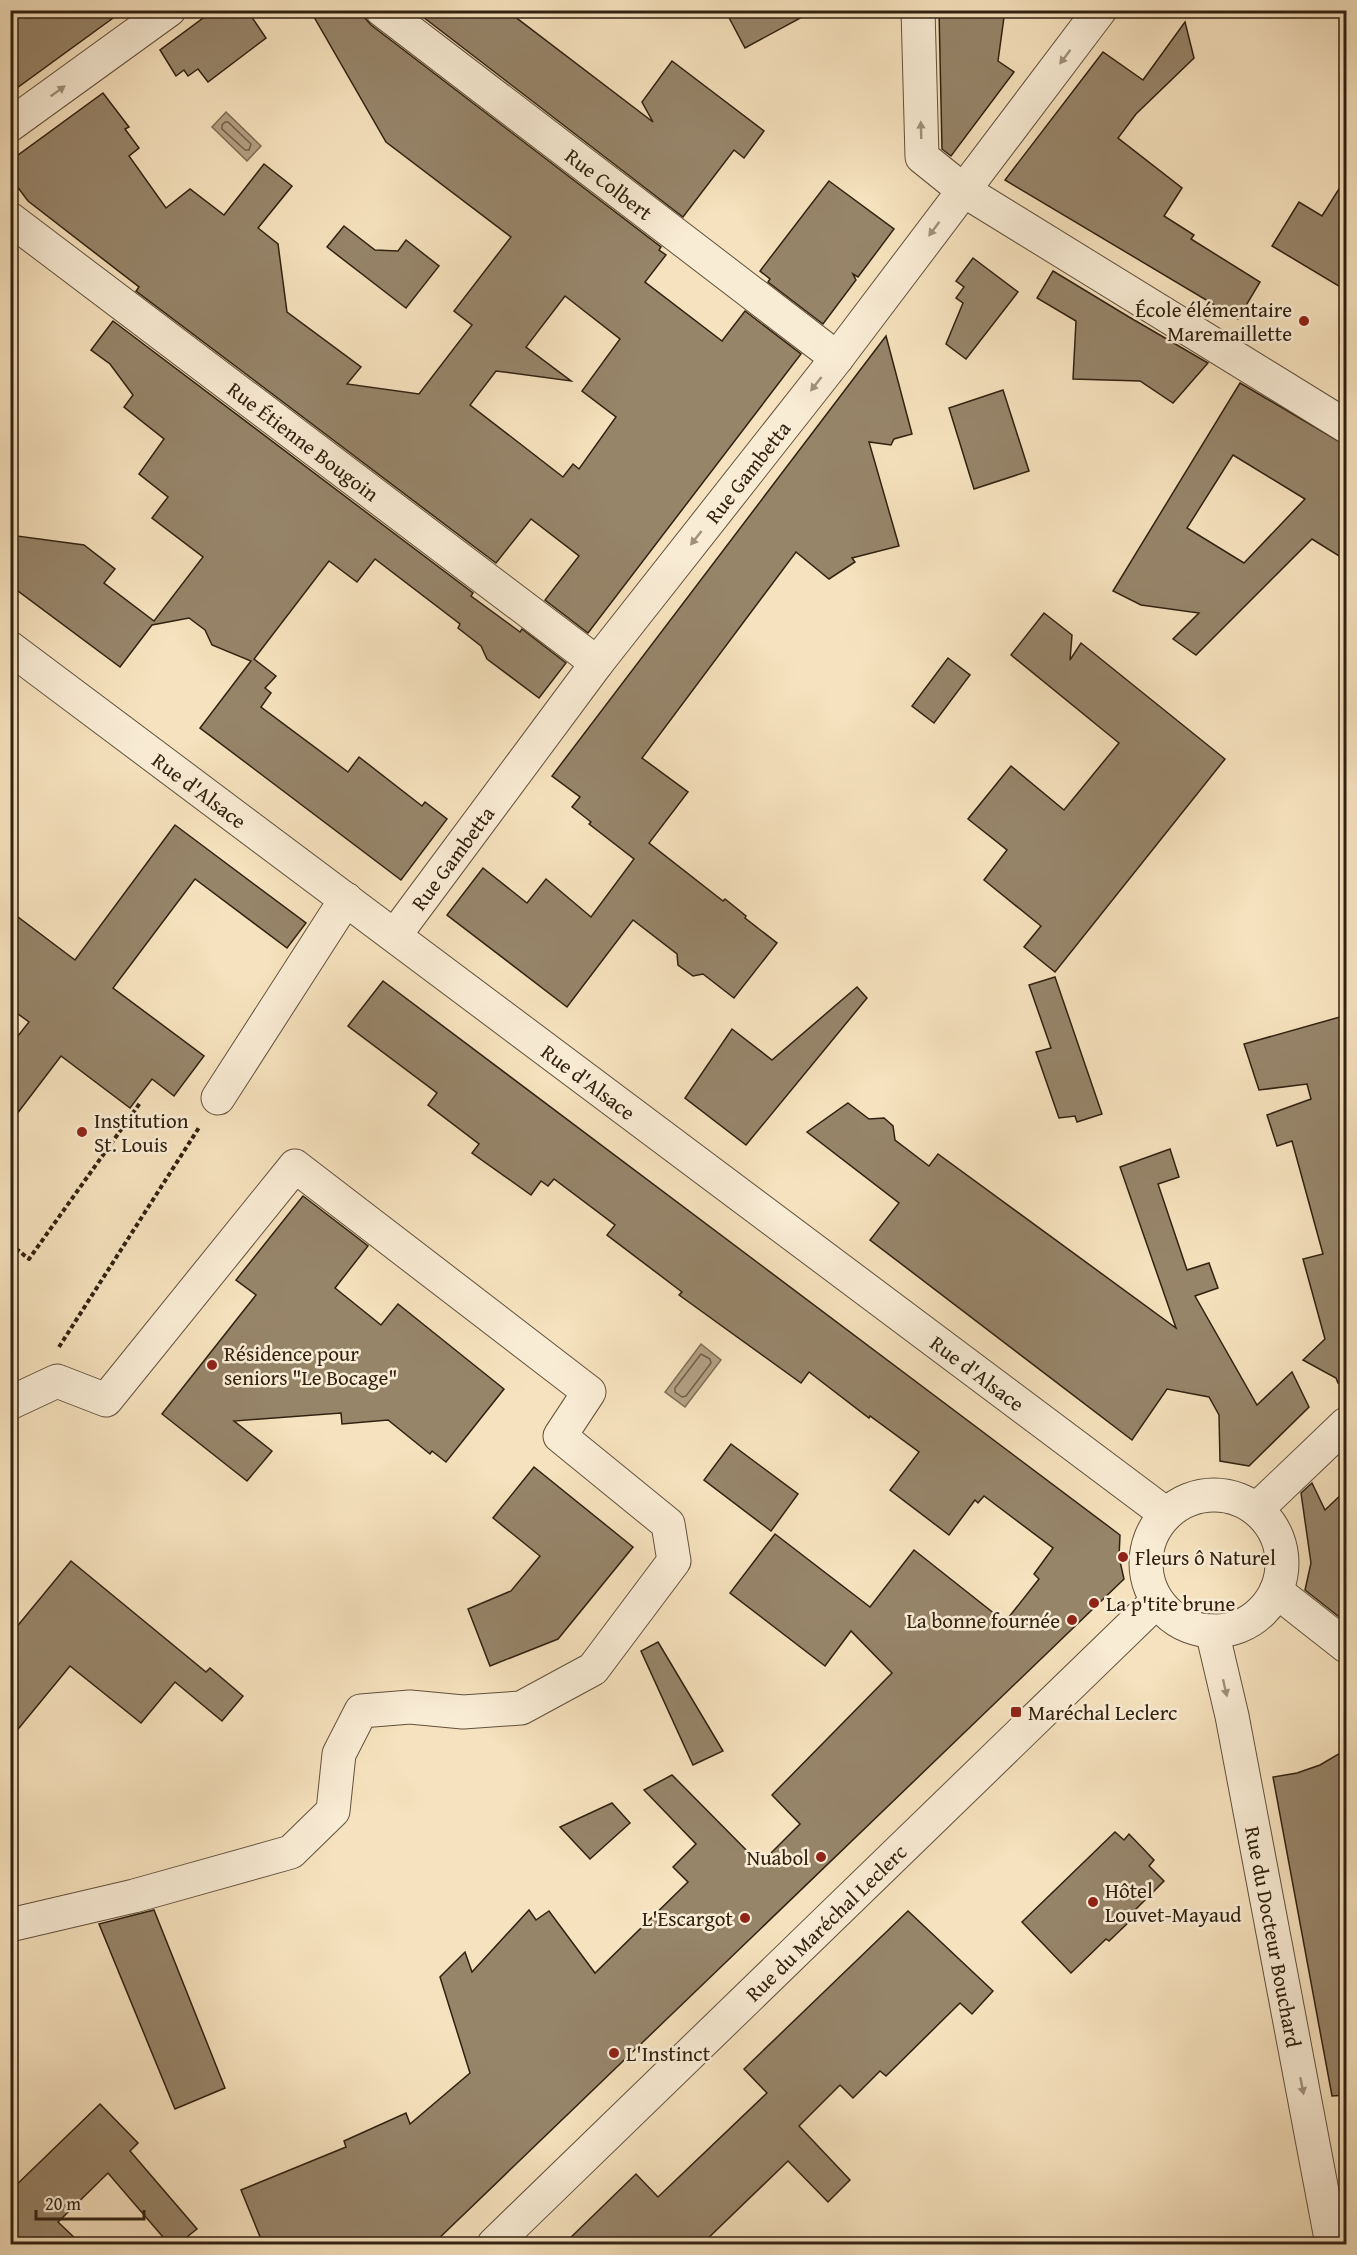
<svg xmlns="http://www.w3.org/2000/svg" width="1357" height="2255" viewBox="0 0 1357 2255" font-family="'Gentium Book Plus',serif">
	<rect width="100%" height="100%" fill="#f6e2be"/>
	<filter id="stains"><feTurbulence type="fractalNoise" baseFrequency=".00333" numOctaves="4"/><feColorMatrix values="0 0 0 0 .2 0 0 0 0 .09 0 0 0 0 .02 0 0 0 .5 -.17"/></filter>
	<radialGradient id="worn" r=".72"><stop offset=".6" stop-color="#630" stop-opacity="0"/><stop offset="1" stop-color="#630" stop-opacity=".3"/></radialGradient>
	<!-- water -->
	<g fill="#b3a083" stroke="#7f6d55" stroke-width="1.5">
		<path d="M226 112 261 146 247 161 212 127Z"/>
		<path d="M701 1344 721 1360 685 1407 665 1392Z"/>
	</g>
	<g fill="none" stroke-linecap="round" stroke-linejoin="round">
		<!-- shore -->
		<g stroke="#72604a" stroke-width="1.5">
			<path d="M225 122H228L251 144 249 150H245L222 129V125Z"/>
			<path d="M701 1354 710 1359 711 1363 686 1396 682 1397 675 1392V1388Z"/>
		</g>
	</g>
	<!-- building -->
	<g fill="#97856a" stroke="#312110" stroke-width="1.5" fill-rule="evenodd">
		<path d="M10 10H124L10 93Z"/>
		<path d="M214 10H247L266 38 208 82 198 69 188 76 184 70 176 76 160 50Z"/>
		<path d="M310 10H364L365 18 371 25 661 247 659 250 666 255 645 282 722 341 745 311 801 354 588 633 545 600 579 556 531 519 496 563 136 291 139 287 28 201 10 177V161L103 93 129 127 125 129 139 148 129 156 166 208 190 189 224 215 264 164 292 186 258 228 278 244 287 312 361 367 347 384 419 394 472 325 454 311 511 237 386 142ZM565 296 620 339 582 391 616 417 579 469 573 464 563 477 470 405 496 371 571 381 526 347Z"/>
		<path d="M414 10H506L653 122 642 102 672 61 764 131 744 158 734 150 683 217Z"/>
		<path d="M725 10H815L745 48Z"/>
		<path d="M939 10H1005L998 61 1014 72 951 156 942 149Z"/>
		<path d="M1185 22 1194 58 1136 114 1118 138 1182 188 1164 216 1194 235 1191 239 1260 282 1238 319 1005 180 1103 52 1143 80Z"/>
		<path d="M1347 176V291L1272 246 1299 202 1322 216Z"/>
		<path d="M829 181 894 229 858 277 853 274 856 280 823 324 768 282 770 279 760 271Z"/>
		<path d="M344 226 375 250 398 251 406 240 439 266 406 308 327 247Z"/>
		<path d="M973 258 1018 292 966 359 946 344 963 303 956 298 964 287 956 281Z"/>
		<path d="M1053 271 1129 317 1208 363 1173 403 1140 381 1073 379 1076 321 1037 298Z"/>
		<path d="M113 321 473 593 471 596 520 632 522 629 566 663 539 698 487 659 481 646 458 628 460 624 375 559 357 582 329 561 254 659 276 676 265 688 271 693 261 707 348 772 359 757 422 806 425 802 447 819 401 880 200 728 251 661 212 645 205 630 189 618 152 625 120 667 10 585V535L84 545 115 569 104 583 154 621 203 557 152 518 168 497 139 474 164 439 124 407 133 395 110 364 91 350Z"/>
		<path d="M886 336 912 434 894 439 891 445 869 442 899 546 852 558 855 562 829 579 796 552 642 758 688 792 649 843 723 901 725 899 746 916 745 918 777 943 734 998 703 974 693 976 678 965 677 954 633 920 567 1007 447 915 483 868 527 903 546 879 591 917 634 859 589 824 591 822 572 807 580 797 552 776Z"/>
		<path d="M1240 383 1347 446V561L1312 539 1196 655 1173 639 1199 613 1141 605 1113 591ZM1233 455 1305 499 1244 563 1187 528Z"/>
		<path d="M1003 390 1029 471 974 489 949 408Z"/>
		<path d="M1044 613 1072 635 1070 660 1081 643 1225 759 1055 972 1024 947 1041 926 984 880 1007 850 968 819 1011 766 1064 810 1119 743 1011 655Z"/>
		<path d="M948 658 970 675 934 723 912 706Z"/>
		<path d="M175 825 306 923 287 948 195 879 113 988 204 1056 174 1096 152 1079 130 1108 61 1056 10 1123V1046L29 1022 10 1008V911L75 960Z"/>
		<path d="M1055 977 1102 1114 1077 1122 1075 1116 1059 1118 1036 1052 1051 1048 1029 985Z"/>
		<path d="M383 981 1120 1535 1119 1557 1124 1579 433 2244H263L241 2190 346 2147 344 2141 406 2113 410 2124 470 2073 440 1977 465 1952 472 1972 529 1910 536 1920 549 1911 595 1973 688 1882 673 1867 696 1844 644 1790 672 1775 760 1864 800 1824 772 1795 892 1673 851 1631 825 1666 730 1593 775 1534 870 1607 914 1550 1005 1622 1039 1579 1034 1574 1053 1548 984 1496 978 1503 975 1500 949 1535 890 1490 919 1452 870 1416 869 1418 809 1372 801 1383 679 1295 682 1292 607 1235 615 1225 554 1179 548 1186 541 1181 531 1195 472 1153 479 1144 428 1105 437 1093 348 1026Z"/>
		<path d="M857 987 867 998 746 1145 685 1098 732 1029 772 1060Z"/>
		<path d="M1347 1015V1194L1342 1196 1347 1217V1383H1338L1336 1378 1303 1360 1325 1339 1303 1259 1323 1254 1292 1141 1277 1146 1267 1115 1311 1099 1307 1084 1259 1090 1244 1044Z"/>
		<path d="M848 1103 869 1119 884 1118 893 1126 895 1140 929 1166 938 1154 1176 1328 1120 1167 1170 1149 1179 1177 1158 1184 1187 1270 1209 1263 1218 1288 1195 1296 1257 1405 1292 1372 1309 1407 1249 1466 1220 1461 1219 1415 1209 1397 1167 1389 1132 1440 870 1240 899 1203 807 1132Z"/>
		<path d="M303 1196 368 1246 335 1288 381 1325 398 1304 504 1389 446 1462 432 1451 430 1454 388 1420 342 1424 341 1413 234 1421 272 1451 247 1481 162 1414 256 1295 236 1280Z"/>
		<path d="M731 1444 798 1494 771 1531 704 1480Z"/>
		<path d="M534 1467 633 1547 558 1639 490 1666 468 1609 511 1591 540 1556 493 1518Z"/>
		<path d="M1312 1483 1325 1510 1347 1489V1623L1305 1590 1311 1563 1301 1493Z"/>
		<path d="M71 1561 206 1672 210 1668 243 1696 222 1721 175 1682 141 1723 70 1666 10 1739V1635Z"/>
		<path d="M658 1642 723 1751 693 1765 641 1651Z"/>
		<path d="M1347 1749V2095L1332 2096 1273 1777 1297 1773 1320 1765Z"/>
		<path d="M612 1803 630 1823 590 1859 560 1827Z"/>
		<path d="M1115 1832 1124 1840 1129 1834 1154 1860 1149 1866 1164 1881 1128 1917 1131 1920 1109 1941 1106 1939 1071 1973 1022 1922Z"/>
		<path d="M154 1910 225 2088 175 2109 99 1924Z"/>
		<path d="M908 1911 993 1991 972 2014 960 2003 886 2076 880 2071 853 2098 840 2085 799 2126 850 2180 828 2202 788 2161 702 2244H564L636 2174 658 2197 767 2093 744 2069Z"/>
		<path d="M100 2104 138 2143 130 2151 197 2229 178 2244H169L108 2173 58 2222 81 2244H10V2191Z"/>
	</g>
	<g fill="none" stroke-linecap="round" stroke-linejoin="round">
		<!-- minor casing -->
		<g stroke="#62513c" stroke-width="35">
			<g id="minor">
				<path id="s1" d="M382 10 837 358"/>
				<path d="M918 10 922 157 963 190 1346 426"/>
				<path d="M10 125 169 10"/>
				<path id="s2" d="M10 219 597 663"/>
				<path id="s3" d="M10 648 1166 1514"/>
				<path id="s4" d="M395 935 597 663 837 358 1100 10"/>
				<path d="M218 1098 346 899"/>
				<path d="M10 1403 57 1381 106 1400 295 1166 589 1392 560 1436 668 1524 674 1561 593 1669 521 1708 463 1712 410 1707 361 1711 339 1754 333 1811 291 1852 134 1896 10 1925"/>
				<circle cx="1214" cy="1563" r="68"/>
				<path d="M1257 1509 1346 1424"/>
				<path d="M1276 1591 1346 1646"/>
				<path id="s5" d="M1212 1631 1232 1716 1332 2244"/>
				<path id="s6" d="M494 2244 1157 1601"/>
			</g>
		</g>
		<!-- path -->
		<g stroke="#312110" stroke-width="4" stroke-dasharray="4.5 3" stroke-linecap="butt">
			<path d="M10 1244 29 1259 140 1103"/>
			<path d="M59 1347 200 1126"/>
		</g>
		<!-- minor -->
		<use href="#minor" stroke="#f9ecd5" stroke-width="33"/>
	</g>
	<!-- one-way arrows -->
	<defs><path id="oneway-solid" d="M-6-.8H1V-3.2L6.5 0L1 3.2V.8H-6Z" transform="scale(1.5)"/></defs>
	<g fill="#9f917c">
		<use href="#oneway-solid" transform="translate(1065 57) rotate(127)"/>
		<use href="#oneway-solid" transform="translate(58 91) rotate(-36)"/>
		<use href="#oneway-solid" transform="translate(921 130) rotate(-92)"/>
		<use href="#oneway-solid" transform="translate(934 229) rotate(127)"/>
		<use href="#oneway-solid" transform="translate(816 384) rotate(128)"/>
		<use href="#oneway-solid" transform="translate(696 538) rotate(128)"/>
		<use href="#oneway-solid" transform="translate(1225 1688) rotate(77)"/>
		<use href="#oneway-solid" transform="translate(1302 2086) rotate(79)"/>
	</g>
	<!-- markers -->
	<g fill="#8f2418" stroke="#f9ecd5" stroke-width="2">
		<circle cx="1304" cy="321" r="6"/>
		<circle cx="82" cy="1132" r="6"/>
		<circle cx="212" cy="1365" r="6"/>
		<circle cx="1123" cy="1557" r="6"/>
		<circle cx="1094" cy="1603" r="6"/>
		<circle cx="1072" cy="1620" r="6"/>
		<rect x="1010" y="1706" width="12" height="12" rx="3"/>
		<circle cx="821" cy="1857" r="6"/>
		<circle cx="1093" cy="1902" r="6"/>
		<circle cx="745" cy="1918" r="6"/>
		<circle cx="614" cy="2053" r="6"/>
	</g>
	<g text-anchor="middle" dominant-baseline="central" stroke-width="5" stroke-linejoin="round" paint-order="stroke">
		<!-- street labels -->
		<g font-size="21" fill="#312110" stroke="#f9ecd5">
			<text stroke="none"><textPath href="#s1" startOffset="286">Rue Colbert</textPath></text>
			<text stroke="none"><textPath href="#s2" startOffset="368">Rue Étienne Bougoin</textPath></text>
			<text stroke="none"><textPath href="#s4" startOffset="582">Rue Gambetta</textPath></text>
			<text stroke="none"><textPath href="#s3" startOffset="237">Rue d'Alsace</textPath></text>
			<text stroke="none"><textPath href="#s4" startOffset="96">Rue Gambetta</textPath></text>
			<text stroke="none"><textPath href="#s3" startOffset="723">Rue d'Alsace</textPath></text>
			<text stroke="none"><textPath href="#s3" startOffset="1209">Rue d'Alsace</textPath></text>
			<text stroke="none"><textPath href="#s6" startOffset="462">Rue du Maréchal Leclerc</textPath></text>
			<text stroke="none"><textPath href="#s5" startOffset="312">Rue du Docteur Bouchard</textPath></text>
		</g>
		<!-- poi labels -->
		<g font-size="21" fill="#312110" stroke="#f9ecd5" text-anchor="start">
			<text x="1292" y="309" text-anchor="end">École élémentaire<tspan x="1292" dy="24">Maremaillette</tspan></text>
			<text x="94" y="1120">Institution<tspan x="94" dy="24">St. Louis</tspan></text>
			<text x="224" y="1353">Résidence pour<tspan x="224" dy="24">seniors "Le Bocage"</tspan></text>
			<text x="1135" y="1557">Fleurs ô Naturel</text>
			<text x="1106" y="1603">La p'tite brune</text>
			<text x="1060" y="1620" text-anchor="end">La bonne fournée</text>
			<text x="1028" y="1712">Maréchal Leclerc</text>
			<text x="809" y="1857" text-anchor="end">Nuabol</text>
			<text x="1105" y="1890">Hôtel<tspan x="1105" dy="24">Louvet-Mayaud</tspan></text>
			<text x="733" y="1918" text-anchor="end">L'Escargot</text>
			<text x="626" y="2053">L'Instinct</text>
		</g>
	</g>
	<!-- margin -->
	<rect width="1357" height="2255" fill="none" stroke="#f6e2be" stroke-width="36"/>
	<rect x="12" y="12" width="1333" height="2231" fill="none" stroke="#312110" stroke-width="3"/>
	<rect x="18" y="18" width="1321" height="2219" fill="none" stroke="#312110" stroke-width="1.5"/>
	<!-- scale -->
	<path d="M36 2210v9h108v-9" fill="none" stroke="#312110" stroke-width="3"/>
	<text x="45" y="2210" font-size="18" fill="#312110" stroke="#f9ecd5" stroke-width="4.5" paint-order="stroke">20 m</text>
	<rect width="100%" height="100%" filter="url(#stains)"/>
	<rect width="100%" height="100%" fill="url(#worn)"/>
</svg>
